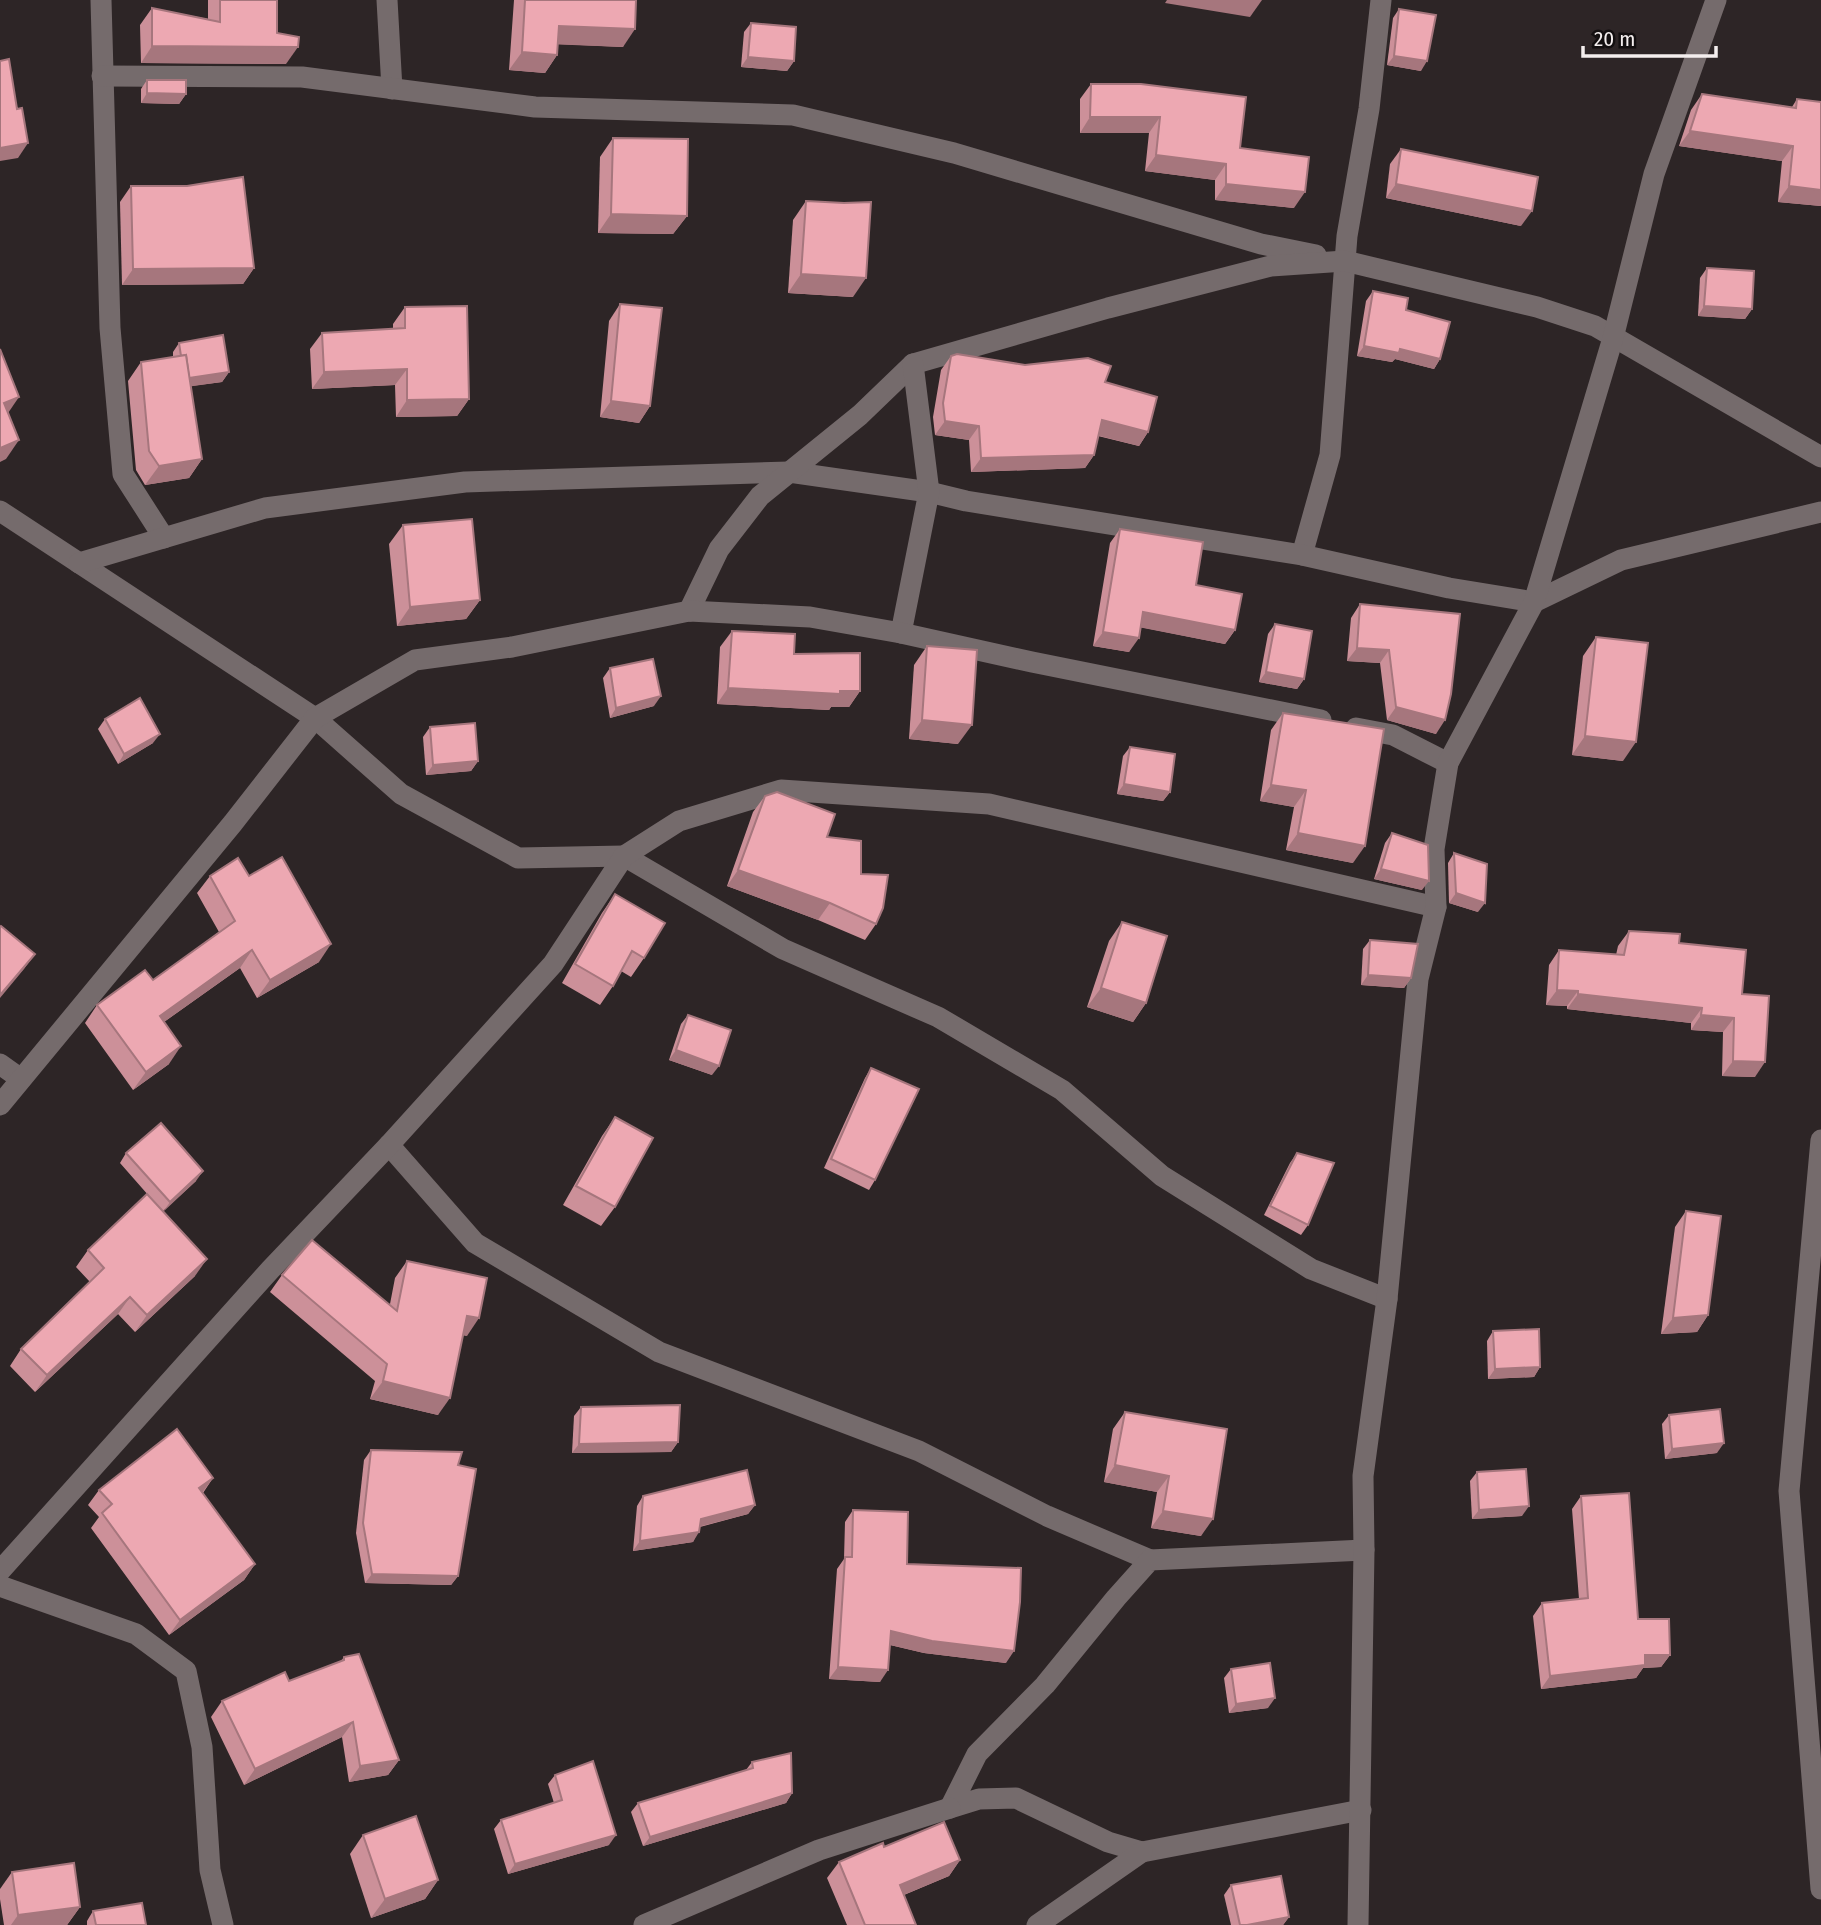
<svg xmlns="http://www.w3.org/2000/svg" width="1821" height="1925" viewBox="0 0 1821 1925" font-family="'Fira Sans Condensed',sans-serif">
	<rect width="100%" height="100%" fill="#2d2526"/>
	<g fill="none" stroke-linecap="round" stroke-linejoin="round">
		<!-- minor -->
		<g stroke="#756b6c" stroke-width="21">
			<path d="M101 0 110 328 123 474 164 538"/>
			<path d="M387 0 392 89"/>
			<path d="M102 76 302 77 535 107 793 115 954 153 1261 244 1316 255"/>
			<path d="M0 511 315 718 401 794 518 858 624 856 783 949 938 1017 1062 1090 1162 1176 1311 1269 1387 1299"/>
			<path d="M1302 555 1330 455 1347 236 1369 109 1381 0"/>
			<path d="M79 563 265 508 465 482 789 472 929 492 966 501 1302 555 1449 588 1534 602 1621 560 1821 512"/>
			<path d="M689 611 719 549 760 496 860 415 913 364 1108 308 1271 266 1345 261 1537 307 1595 326 1821 457"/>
			<path d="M901 633 929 492 913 364"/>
			<path d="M1356 728 1393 735 1448 763"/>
			<path d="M0 1064 21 1079"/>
			<path d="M0 1105 233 823 315 718 415 660 512 647 689 611 810 617 901 633 1032 662 1321 720"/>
			<path d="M1821 1140 1789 1491 1821 1889"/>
			<path d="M389 1145 475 1243 659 1352 919 1451 1047 1516 1150 1560"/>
			<path d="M0 1571 270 1270 389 1145 553 964 624 856 679 821 781 790 989 804 1436 907"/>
			<path d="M0 1586 136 1634 186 1671 202 1747 210 1870 223 1925"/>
			<path d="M1361 1810 1142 1852 1108 1842 1016 1798 979 1799 950 1808 977 1754 1045 1685 1116 1598 1150 1560 1364 1550"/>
			<path d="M644 1925 819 1850 950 1808"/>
			<path d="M1037 1925 1142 1852"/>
			<path d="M1358 1925 1364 1550 1363 1476 1387 1299 1418 979 1436 907 1434 849 1448 763 1534 602 1613 338 1654 174 1716 0"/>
		</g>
	</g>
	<!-- wall -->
	<g fill="#cc9099">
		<path d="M208 0H277V33L286 64 141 63 140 25 152 8 208 19Z"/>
		<path d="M514 0H636L623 47 558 44 557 55 545 73 509 70Z"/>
		<path d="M1399 9 1421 71 1387 65 1393 18Z"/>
		<path d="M751 23 794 61 787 71 741 67 744 32Z"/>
		<path d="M147 80 186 94 179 104 141 103V89Z"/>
		<path d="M1091 84 1240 148 1294 208 1215 200V180L1145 171 1149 133H1080V99Z"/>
		<path d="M1702 94 1792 107 1797 99 1821 206 1778 202 1782 161 1679 146 1691 110Z"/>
		<path d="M613 138 687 216 673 234 598 233 600 157Z"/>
		<path d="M1401 149 1521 226 1386 198 1390 164Z"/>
		<path d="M131 186 254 268 243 284 122 285 120 202Z"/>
		<path d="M806 201 853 297 788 293 793 220Z"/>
		<path d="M1707 268 1752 309 1745 319 1698 316 1700 278Z"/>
		<path d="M1373 291 1406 310 1440 359 1434 369 1395 359 1392 362 1357 356 1366 301Z"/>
		<path d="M620 304 650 406 639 423 600 417 609 321Z"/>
		<path d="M405 307 469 399 457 416 396 417 395 385 312 389 310 349 322 333 393 329V324Z"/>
		<path d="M179 343 229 372 222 382 191 386 202 459 189 478 145 485 136 470 128 381 141 362 173 357V352Z"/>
		<path d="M951 356 1105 382 1148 432 1139 446 1098 436 1094 455 1085 468 971 472 969 440 935 435 933 417 941 370Z"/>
		<path d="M403 525 480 600 466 619 397 626 389 544Z"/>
		<path d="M1120 529 1196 585 1235 630 1225 644 1140 627 1129 652 1093 646 1110 543Z"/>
		<path d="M1360 604 1460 614 1436 734 1387 720 1380 663 1347 661 1351 618Z"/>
		<path d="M1275 624 1304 679 1297 689 1259 682 1268 634Z"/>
		<path d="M732 631 794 654 860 691 849 707H831L829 710 717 704 720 647Z"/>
		<path d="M1596 637 1623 761 1572 755 1583 656Z"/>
		<path d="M927 646 958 744 909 739 914 665Z"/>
		<path d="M610 668 654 706 610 718 603 678Z"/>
		<path d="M1283 713 1353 863 1286 850 1294 807 1260 801 1271 730Z"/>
		<path d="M105 719 153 743 118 764 98 729Z"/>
		<path d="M430 727 478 761 471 771 426 775 423 737Z"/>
		<path d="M1130 747 1170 792 1163 801 1117 794 1123 756Z"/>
		<path d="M765 796 827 837 861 874 876 924 865 940 818 920 727 886 753 812Z"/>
		<path d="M1392 833 1422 890 1374 879 1385 843Z"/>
		<path d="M1454 853 1478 912 1449 903 1448 863Z"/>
		<path d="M210 876H249L319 962 257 998 240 968 164 1022 169 1064 133 1090 85 1023 97 1005 153 980 219 932 197 893Z"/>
		<path d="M615 894 644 958 631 977 621 971 613 986 600 1005 562 983 602 913Z"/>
		<path d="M1122 922 1146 1003 1133 1022 1087 1007 1109 941Z"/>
		<path d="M1629 931 1679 943 1742 994 1755 1077 1722 1076 1723 1032 1691 1030V1023L1567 1009V1006L1546 1005 1549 965 1559 950 1616 955 1618 946Z"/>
		<path d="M1370 940 1411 978 1404 988 1361 985 1363 949Z"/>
		<path d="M688 1015 712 1075 669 1060 681 1024Z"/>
		<path d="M871 1068 875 1180 869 1190 824 1168 865 1078Z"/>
		<path d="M615 1117V1207L601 1226 563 1205 602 1136Z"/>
		<path d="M126 1153 196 1181 163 1211 195 1276 135 1332 118 1314 35 1392 10 1366 21 1349 90 1282 76 1267 88 1250 149 1196 120 1163Z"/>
		<path d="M1297 1153 1308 1225 1301 1235 1264 1215 1290 1163Z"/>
		<path d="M1686 1211 1708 1315 1697 1332 1661 1334 1675 1227Z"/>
		<path d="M407 1261 467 1336 463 1335 438 1415 370 1399 375 1381 270 1292 282 1275 390 1304 395 1278Z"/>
		<path d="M1493 1331 1540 1367 1534 1377 1488 1379 1487 1341Z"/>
		<path d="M581 1407 678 1442 671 1452 572 1453 574 1416Z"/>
		<path d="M1125 1412 1227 1429 1201 1536 1151 1528 1157 1492 1104 1482 1113 1429Z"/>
		<path d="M1669 1415 1717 1453 1665 1459 1662 1424Z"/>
		<path d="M371 1450 458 1465V1576L451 1585 365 1583 356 1533 364 1460Z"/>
		<path d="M1477 1472 1522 1516 1472 1519 1470 1481Z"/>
		<path d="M213 1478 203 1493 255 1564 244 1580 169 1635 91 1528 99 1517 88 1505 99 1490Z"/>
		<path d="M643 1496 755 1505 748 1514 700 1527 693 1542 633 1551 637 1506Z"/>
		<path d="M1581 1496 1638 1619 1670 1655 1661 1667 1643 1668 1636 1678 1541 1689 1533 1616 1542 1603 1579 1599 1572 1509Z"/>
		<path d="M853 1510 1006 1663 924 1653 890 1645 880 1682 829 1679 837 1569 844 1559 845 1522Z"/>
		<path d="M344 1657 399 1760 388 1775 349 1782 342 1737 244 1785 211 1717 222 1701 289 1681 341 1661Z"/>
		<path d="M1231 1669 1268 1708 1229 1713 1224 1678Z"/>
		<path d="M752 1762 792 1793 786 1803 643 1846 631 1812 638 1803 746 1770Z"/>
		<path d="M555 1775 609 1845 508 1874 494 1829 501 1820 554 1803 548 1784Z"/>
		<path d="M363 1835 438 1880 425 1899 371 1918 350 1854Z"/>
		<path d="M960 1860 949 1876 904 1895 916 1925H847L827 1878 839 1862Z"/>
		<path d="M12 1872 80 1907 67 1925H4L0 1899V1889Z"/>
		<path d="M1231 1885 1289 1917 1283 1925H1231L1224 1895Z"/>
		<path d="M93 1911 146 1925H87V1921Z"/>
	</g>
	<!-- shaded-wall -->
	<g fill="#a6767d">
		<path d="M1167 0H1262L1250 17 1165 3Z"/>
		<path d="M559 26 635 29 623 47 547 44Z"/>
		<path d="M152 46 298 47 286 64 141 63Z"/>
		<path d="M522 52 557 55 545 73 509 70Z"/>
		<path d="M1394 56 1427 61 1421 71 1387 65Z"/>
		<path d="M748 57 794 61 787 71 741 67Z"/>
		<path d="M147 93 186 94 179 104 141 103Z"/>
		<path d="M1090 117H1160L1149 133H1080Z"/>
		<path d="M1690 131 1793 146 1782 161 1679 146Z"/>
		<path d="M28 143 18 158 0 161V148Z"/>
		<path d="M1156 155 1226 164 1215 180 1145 171Z"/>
		<path d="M1226 184 1305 192 1294 208 1215 200Z"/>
		<path d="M1396 184 1532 211 1521 226 1386 198Z"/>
		<path d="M1789 186 1821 190V206L1778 202Z"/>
		<path d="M611 214 687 216 673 234 598 233Z"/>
		<path d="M254 268 243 284 122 285 133 269Z"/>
		<path d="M801 274 866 278 853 297 788 293Z"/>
		<path d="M1704 306 1752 309 1745 319 1698 316Z"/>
		<path d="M1364 346 1400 349 1440 359 1434 369 1395 359 1392 362 1357 356Z"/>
		<path d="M407 369 395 385 312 389 324 372Z"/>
		<path d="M229 372 222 382 179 388 185 379Z"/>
		<path d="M19 397 6 416 4 403Z"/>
		<path d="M469 399 457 416 396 417 407 400Z"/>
		<path d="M611 401 650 406 639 423 600 417Z"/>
		<path d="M1102 420 1148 432 1139 446 1092 434Z"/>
		<path d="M945 421 979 426 969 440 935 435Z"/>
		<path d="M19 440 6 459 0 462V448Z"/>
		<path d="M1094 455 1085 468 971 472 981 458Z"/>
		<path d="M202 459 189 478 145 485 159 466Z"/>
		<path d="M480 600 466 619 397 626 410 607Z"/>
		<path d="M1143 612 1235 630 1225 644 1133 626Z"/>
		<path d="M1103 632 1139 638 1129 652 1093 646Z"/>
		<path d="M1357 648 1389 650 1380 663 1347 661Z"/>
		<path d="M1266 672 1304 679 1297 689 1259 682Z"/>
		<path d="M728 688 840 691H860L849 707H831L829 710 717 704Z"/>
		<path d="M661 696 654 706 610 718 616 708Z"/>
		<path d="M1396 707 1445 720 1436 734 1387 720Z"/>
		<path d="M922 720 972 725 958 744 909 739Z"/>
		<path d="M160 734 153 743 118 764 124 754Z"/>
		<path d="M1585 736 1636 742 1623 761 1572 755Z"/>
		<path d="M478 761 471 771 426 775 433 765Z"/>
		<path d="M1124 784 1170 792 1163 801 1117 794Z"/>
		<path d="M1271 785 1306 790 1294 807 1260 801Z"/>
		<path d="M1298 833 1365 846 1353 863 1286 850Z"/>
		<path d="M1381 869 1429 881 1422 890 1374 879Z"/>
		<path d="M738 870 830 903 818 920 727 886Z"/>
		<path d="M1456 893 1485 903 1478 912 1449 903Z"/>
		<path d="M331 944 319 962 257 998 270 980Z"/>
		<path d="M252 950 240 968 147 1034 160 1016Z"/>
		<path d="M35 954 24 969 0 998V995Z"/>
		<path d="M1368 975 1411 978 1404 988 1361 985Z"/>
		<path d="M1101 988 1146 1003 1133 1022 1087 1007Z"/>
		<path d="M1557 990 1578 991 1567 1006 1546 1005Z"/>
		<path d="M1578 994 1702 1008 1691 1023 1567 1009Z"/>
		<path d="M1701 1015 1734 1018 1723 1032 1691 1030Z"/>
		<path d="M181 1046 169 1064 133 1090 146 1072Z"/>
		<path d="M676 1050 719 1066 712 1075 669 1060Z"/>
		<path d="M1733 1061 1765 1062 1755 1077 1722 1076Z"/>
		<path d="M203 1171 196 1181 163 1212 170 1202Z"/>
		<path d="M207 1259 195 1276 135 1332 147 1315Z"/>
		<path d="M130 1297 118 1314 35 1392 47 1375Z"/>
		<path d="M1708 1315 1697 1332 1661 1334 1673 1318Z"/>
		<path d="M467 1316 479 1318 467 1336 454 1333Z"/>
		<path d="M1540 1367 1534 1377 1488 1379 1495 1369Z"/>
		<path d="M383 1381 450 1398 438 1415 370 1399Z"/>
		<path d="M678 1442 671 1452 572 1453 579 1444Z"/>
		<path d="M1724 1443 1717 1453 1665 1459 1672 1449Z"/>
		<path d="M1115 1465 1169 1476 1157 1492 1104 1482Z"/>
		<path d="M213 1478 202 1493 199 1488Z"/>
		<path d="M755 1505 748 1514 694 1528 701 1519Z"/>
		<path d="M1529 1506 1522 1516 1472 1519 1479 1510Z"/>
		<path d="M1163 1511 1213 1519 1201 1536 1151 1528Z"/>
		<path d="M699 1532 693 1542 633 1551 640 1541Z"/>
		<path d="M255 1564 244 1580 169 1635 180 1620Z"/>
		<path d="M372 1574 458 1576 451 1585 365 1583Z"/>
		<path d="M891 1631 1014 1651 1006 1663 924 1653 882 1643Z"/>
		<path d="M1645 1655H1670L1661 1667 1643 1668 1636 1678 1541 1689 1550 1676Z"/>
		<path d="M838 1667 888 1670 880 1682 829 1679Z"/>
		<path d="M1275 1698 1268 1708 1229 1713 1236 1704Z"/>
		<path d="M353 1722 342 1737 244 1785 255 1769Z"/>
		<path d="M399 1760 388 1775 349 1782 360 1766Z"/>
		<path d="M792 1793 786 1803 643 1846 650 1837Z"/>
		<path d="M616 1835 609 1845 508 1874 515 1864Z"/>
		<path d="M960 1860 949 1876 889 1901 900 1885Z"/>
		<path d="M438 1880 425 1899 371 1918 385 1899Z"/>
		<path d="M80 1907 67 1925H11L18 1915Z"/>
		<path d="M1289 1917 1283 1925H1247Z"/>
	</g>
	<!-- building -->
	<g fill="#eda8b2" stroke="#a6767d" stroke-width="2">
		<path d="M220 0H277V33L299 37 298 47 152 46V8L220 22Z"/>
		<path d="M525 0H636L635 29 559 26 557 55 522 52Z"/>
		<path d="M1399 9 1436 15 1427 61 1394 56Z"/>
		<path d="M751 23 796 27 794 61 748 57Z"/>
		<path d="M9 59 17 109 22 108 28 143 0 148V61Z"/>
		<path d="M147 80H186V94L147 93Z"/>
		<path d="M1091 84H1141L1246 97 1240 148 1309 157 1305 192 1226 184V164L1156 155 1160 117H1090Z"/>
		<path d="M1702 94 1796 108 1797 99 1821 102V190L1789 186 1793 146 1690 131Z"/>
		<path d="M613 138 688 139 687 216 611 214Z"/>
		<path d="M1401 149 1538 177 1532 211 1396 184Z"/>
		<path d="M243 177 254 268 133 269 131 186H187Z"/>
		<path d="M806 201 844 203 871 202 866 278 801 274Z"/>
		<path d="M1707 268 1754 271 1752 309 1704 306Z"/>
		<path d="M1373 291 1408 298 1406 310 1450 322 1440 359 1400 349 1399 353 1364 346Z"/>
		<path d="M620 304 662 308 650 406 611 401Z"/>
		<path d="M467 306 469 399 407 400V369L324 372 322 333 405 328V307Z"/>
		<path d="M223 335 229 372 189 378 186 355 181 356 179 343Z"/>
		<path d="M0 349 19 397 4 403 19 440 0 448Z"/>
		<path d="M957 354 1025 365 1088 358 1111 366 1105 382 1157 397 1148 432 1102 420 1094 455 981 458 979 426 945 421 943 403 951 356Z"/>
		<path d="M186 355 202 459 159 466 149 451 141 362Z"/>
		<path d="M472 519 480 600 410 607 403 525Z"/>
		<path d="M1120 529 1203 542 1196 585 1242 594 1235 630 1143 612 1139 638 1103 632Z"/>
		<path d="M1360 604 1460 614 1451 694 1445 720 1396 707 1389 650 1357 648Z"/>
		<path d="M1275 624 1312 631 1304 679 1266 672Z"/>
		<path d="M732 631 795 634 794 654 860 653V691H840V694L728 688Z"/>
		<path d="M1596 637 1648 643 1636 742 1585 736Z"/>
		<path d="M927 646 977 650 972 725 922 720Z"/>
		<path d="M653 659 661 696 616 708 610 668Z"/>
		<path d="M140 698 160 734 124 754 105 719Z"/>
		<path d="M1283 713 1384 729 1365 846 1298 833 1306 790 1271 785Z"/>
		<path d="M475 723 478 761 433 765 430 727Z"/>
		<path d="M1130 747 1175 754 1170 792 1124 784Z"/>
		<path d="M777 792 835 814 827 837 861 841V874L888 875 883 908 876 924 830 903 738 870 765 796Z"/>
		<path d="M1392 833 1428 845 1429 881 1381 869Z"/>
		<path d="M1454 853 1487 864 1485 903 1456 893Z"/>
		<path d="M282 857 331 944 270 980 252 950 160 1016 181 1046 146 1072 97 1005 145 970 153 980 235 921 210 876 238 858 249 876Z"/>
		<path d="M615 894 665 923 644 958 632 951 613 986 575 964Z"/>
		<path d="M1122 922 1167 936 1146 1003 1101 988Z"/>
		<path d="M1 926 35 954 0 995V927Z"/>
		<path d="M1629 931 1680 934 1679 943 1746 950 1742 994 1769 996 1765 1062 1733 1061 1734 1018 1701 1015 1702 1008 1578 994V991L1557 990 1559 950 1624 955Z"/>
		<path d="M1370 940 1418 944 1411 978 1368 975Z"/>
		<path d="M688 1015 731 1030 719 1066 676 1050Z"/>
		<path d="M871 1068 919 1089 875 1180 831 1159Z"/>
		<path d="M615 1117 653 1138 615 1207 576 1186Z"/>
		<path d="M161 1123 203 1171 170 1202 126 1153Z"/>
		<path d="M1297 1153 1334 1163 1308 1225 1270 1206Z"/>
		<path d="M147 1194 207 1259 147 1315 130 1297 47 1375 21 1349 104 1268 88 1250Z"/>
		<path d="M1686 1211 1721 1216 1708 1315 1673 1318Z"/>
		<path d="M312 1240 397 1311 407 1261 487 1278 479 1318 467 1316 450 1398 383 1381 387 1364 282 1275Z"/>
		<path d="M1539 1329 1540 1367 1495 1369 1493 1331Z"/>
		<path d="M680 1405 678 1442 579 1444 581 1407Z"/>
		<path d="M1720 1409 1724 1443 1672 1449 1669 1415Z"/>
		<path d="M1125 1412 1227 1429 1213 1519 1163 1511 1169 1476 1115 1465Z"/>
		<path d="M177 1429 213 1478 199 1488 255 1564 180 1620 102 1513 112 1504 99 1490Z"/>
		<path d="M371 1450 462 1452 458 1465 476 1469 458 1576 372 1574 363 1523Z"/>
		<path d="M1526 1469 1529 1506 1479 1510 1477 1472Z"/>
		<path d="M747 1470 755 1505 701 1519 699 1532 640 1541 643 1496Z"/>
		<path d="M1629 1493 1638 1619H1669L1670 1655H1645V1665L1550 1676 1542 1603 1588 1598 1581 1496Z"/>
		<path d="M853 1510 908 1512 907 1564 1021 1568 1020 1602 1014 1651 932 1641 891 1631 888 1670 838 1667 845 1557H852Z"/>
		<path d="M359 1654 399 1760 360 1766 353 1722 255 1769 222 1701 285 1672 289 1681 344 1660V1657Z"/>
		<path d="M1270 1663 1275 1698 1236 1704 1231 1669Z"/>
		<path d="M791 1753 792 1793 650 1837 638 1803 753 1768 752 1762Z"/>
		<path d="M593 1761 616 1835 515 1864 501 1820 562 1800 555 1775Z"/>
		<path d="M416 1816 438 1880 385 1899 363 1835Z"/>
		<path d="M944 1822 960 1860 900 1885 916 1925H865L839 1862 883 1843 884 1847Z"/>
		<path d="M74 1863 80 1907 18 1915 12 1872Z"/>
		<path d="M1281 1876 1289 1917 1247 1925H1240L1231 1885Z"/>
		<path d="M142 1903 146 1925H96L93 1911Z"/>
	</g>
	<!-- scale -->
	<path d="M1583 46v10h133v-10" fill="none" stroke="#f4eeee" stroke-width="3.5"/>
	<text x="1594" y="46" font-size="21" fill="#f4eeee" stroke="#130f10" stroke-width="5" paint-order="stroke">20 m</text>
</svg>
